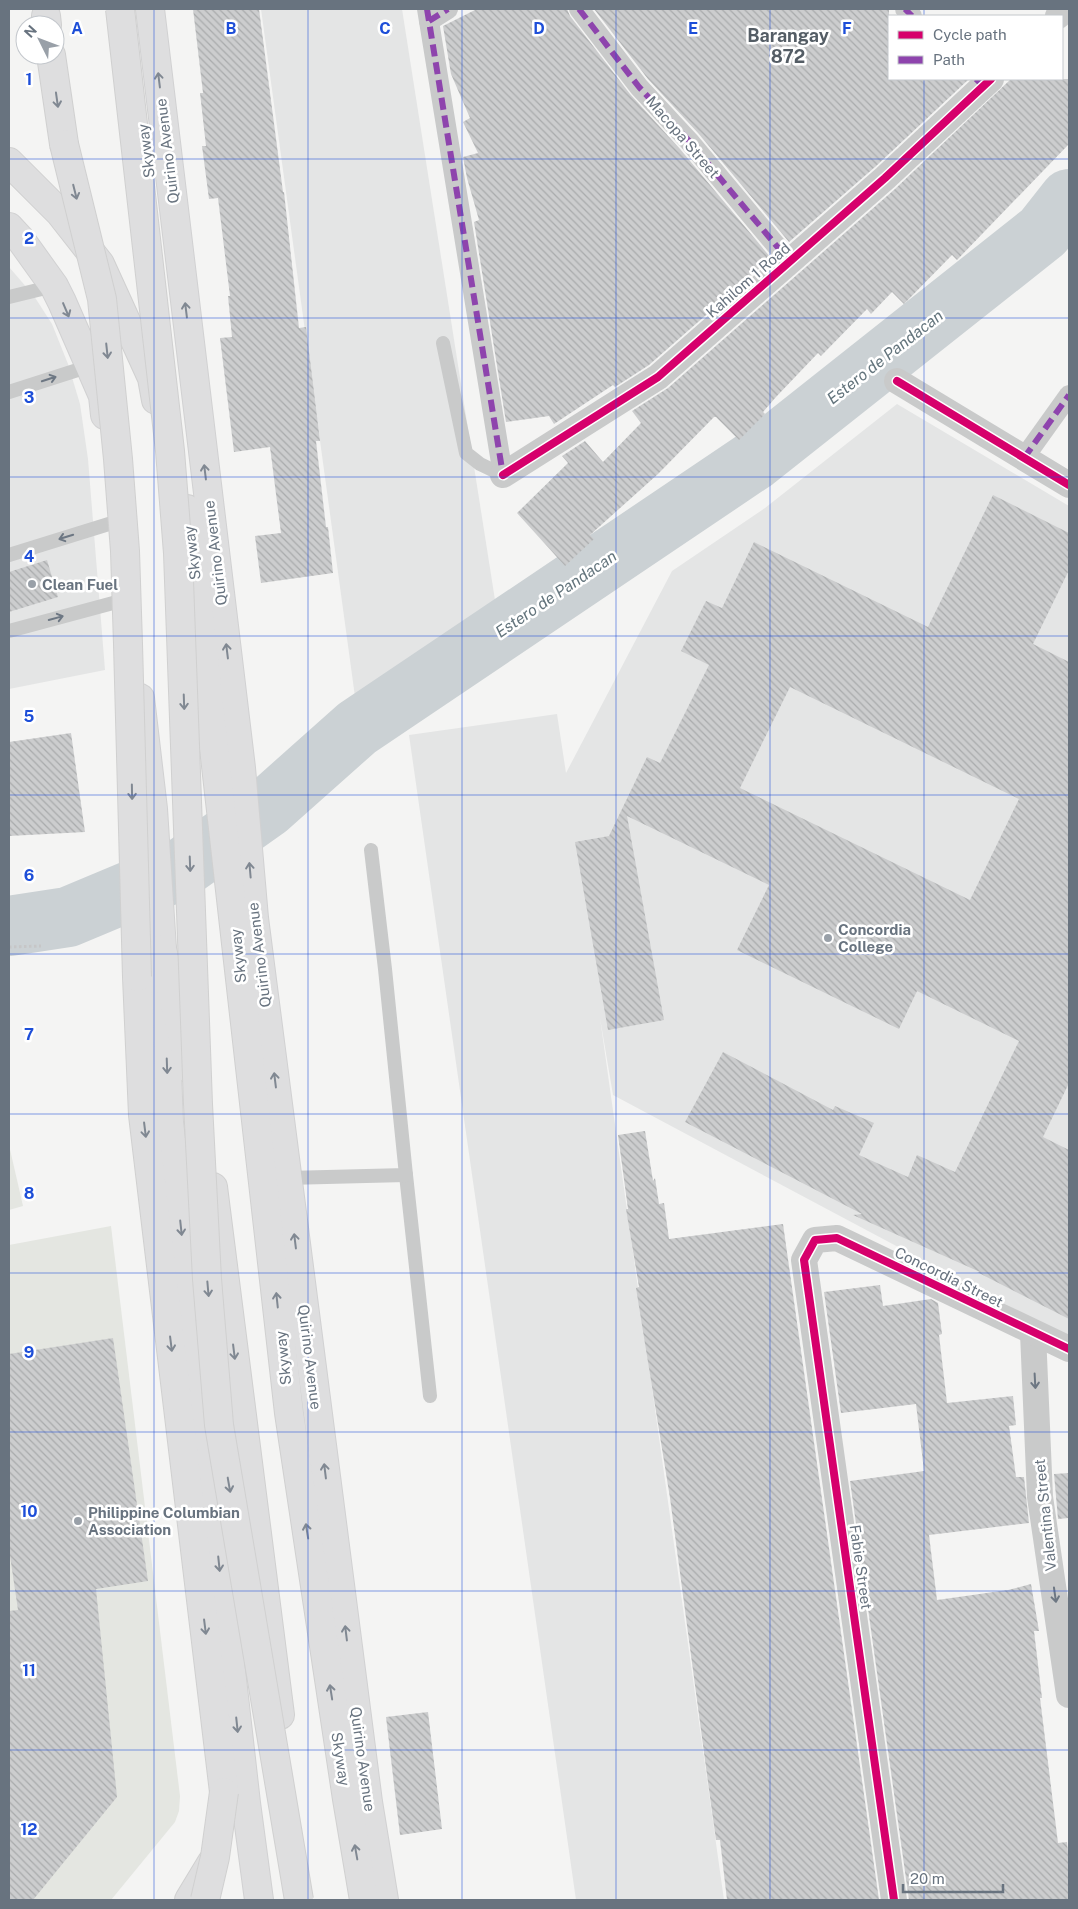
<svg xmlns="http://www.w3.org/2000/svg" width="1078" height="1909" viewBox="0 0 1078 1909" font-family="'Public Sans',sans-serif">
	<defs>
		<pattern id="building-back-hatch" width="6" height="6" patternUnits="userSpaceOnUse" patternTransform="scale(1.25)"><rect width="6" height="6" fill="#cccdce"/><path d="M-1 5l2 2M0 0l6 6M5-1l2 2" fill="none" stroke="#a9abac"/></pattern>
	</defs>
	<rect width="100%" height="100%" fill="#f4f4f3"/>
	<!-- built -->
	<g fill="#e4e5e5">
		<path d="M261 9H402L498 619 356 704Z"/>
		<path d="M9 267 34 296 52 324 68 364 80 404 88 459 105 670 9 689Z"/>
		<path d="M897 404 1069 506V1338L613 1095 600 1018 724 1900H576L409 735 557 714 566 773 672 571 765 508Z"/>
	</g>
	<!-- pitch -->
	<g fill="#e4e6e1">
		<path d="M9 1145 23 1206 9 1210Z"/>
		<path d="M111 1226 180 1796 179 1811 175 1822 111 1900H9V1245Z"/>
	</g>
	<g fill="none" stroke-linecap="round" stroke-linejoin="round">
		<!-- river -->
		<path stroke="#cbd1d4" stroke-width="60" d="M9 926 68 917 178 871 267 808 357 728 755 460 1043 232 1069 199"/>
	</g>
	<!-- building -->
	<g fill="url(#building-back-hatch)" fill-rule="evenodd">
		<path d="M193 9H259L283 192H284L299 328 306 327 320 441H316L326 527H328L333 573 261 583 255 536 281 533 270 447 234 452 220 338 232 337 228 296H230L218 198 209 199 202 146H206L200 93H203Z"/>
		<path d="M477 9H567L570 16 630 94 680 149 771 258 649 365 615 387 613 385 554 424 549 416 506 422 474 222 479 220 467 178 463 157 478 153 463 122 470 118 451 74 443 26Z"/>
		<path d="M594 9H889V79L968 80 875 167 789 242 698 133 648 79Z"/>
		<path d="M1011 79H1069V144L957 260 952 255 904 304 892 292 871 314 867 309 821 356 818 353 776 397 763 412 765 414 739 440 716 417H714L658 474 590 535 594 539 565 566 517 513 568 463 562 456 585 441 603 462 641 423 632 411 668 388 895 189Z"/>
		<path d="M993 495 1069 533V570L1033 644 1069 662V1083L1043 1137 1069 1150V1319L977 1272H980L853 1215 862 1214 685 1122 723 1052 833 1110 835 1106 874 1123 859 1155 908 1177 917 1155 955 1172 1019 1041 917 991 899 1029 737 950 769 885 627 816 664 1020 608 1030 575 842 609 836 647 757 660 763 709 665 681 651 706 601 722 608 754 542 928 627ZM790 687 1019 799 970 900 740 788Z"/>
		<path d="M47 560 58 597 9 612V572Z"/>
		<path d="M71 733 85 832 9 836V742Z"/>
		<path d="M645 1131 653 1181 655 1178 659 1204 664 1203 669 1239 783 1224 879 1900H727L720 1840H716L709 1790 670 1498 636 1288 639 1287 626 1209H628L618 1135Z"/>
		<path d="M880 1285 883 1306 931 1299 938 1303 942 1334 939 1335 947 1403 1013 1396 1016 1425 1009 1426 1016 1477H1024L1029 1523 929 1535 937 1600 1008 1590 1031 1584 1039 1631H1034L1042 1698H1040L1058 1843 1067 1842 1069 1862V1900H909L850 1481 924 1471 916 1404 841 1413 824 1292Z"/>
		<path d="M113 1338 148 1581 96 1589 117 1797 33 1900H9V1611L18 1610 9 1549V1354Z"/>
		<path d="M1069 1473V1518L1058 1519 1054 1474Z"/>
		<path d="M428 1712 442 1829 400 1835 386 1717Z"/>
	</g>
	<g fill="none" stroke-linecap="round" stroke-linejoin="round">
		<!-- primary casing -->
		<g stroke="#d1d1d2" stroke-width="30">
			<g id="primary">
				<path d="M150 9 241 768 254 918 368 1802 384 1900"/>
				<path d="M9 227 21 240 54 286 62 302 103 396 105 415"/>
				<path d="M140 698 153 809 162 949 169 1122 246 1803 259 1900"/>
			</g>
		</g>
		<!-- motorway casing -->
		<g stroke="#d0d0d0" stroke-width="30">
			<g id="motorway">
				<path d="M46 16 47 25"/>
				<path d="M51 55 64 144"/>
				<path d="M9 162 60 213 100 264 152 378 156 400"/>
				<path d="M187 509 289 1413 347 1799 364 1900"/>
				<path d="M162 949 190 1069"/>
				<path d="M137 977 143 1115 224 1792"/>
				<path d="M213 1187 280 1715"/>
				<path d="M189 1900 212 1862"/>
			</g>
		</g>
		<!-- path -->
		<path stroke="#c6c6c7" stroke-width="3" stroke-dasharray="2.5 2.5" stroke-linecap="butt" d="M9 947 41 946"/>
		<!-- service -->
		<g stroke="#c9caca" stroke-width="14">
			<path d="M9 297 54 286"/>
			<path d="M443 343 466 453 480 464 503 475"/>
			<path d="M9 392 90 366"/>
			<path d="M9 555 112 523"/>
			<path d="M9 631 128 599"/>
			<path d="M406 1175 430 1396"/>
			<path d="M287 1178 406 1175 385 969 371 850"/>
		</g>
		<!-- pedestrian -->
		<g stroke="#c9caca" stroke-width="20">
			<path d="M427 9 503 475"/>
			<path d="M579 9 639 87 689 141 790 262"/>
			<path d="M905 9 912 16"/>
			<path d="M429 21 448 9"/>
			<path d="M1024 458 1069 395"/>
		</g>
		<!-- minor -->
		<g stroke="#c9caca" stroke-width="26">
			<path d="M1058 16 1066 9"/>
			<path d="M897 381 1069 485"/>
			<path d="M503 475 658 377 885 178 991 79"/>
			<path d="M1033 1333 1040 1497 1069 1695"/>
			<path d="M894 1900 804 1260 815 1240 837 1238 1069 1349"/>
		</g>
		<!-- primary -->
		<use href="#primary" stroke="#dededf" stroke-width="28"/>
		<!-- motorway -->
		<use href="#motorway" stroke="#dededf" stroke-width="28"/>
		<!-- motorway-bridge casing -->
		<g stroke="#d0d0d0" stroke-width="30" stroke-linecap="butt">
			<g id="motorway-bridge">
				<path d="M120 9 170 451 178 553 198 1104 207 1279 219 1425 299 1900"/>
				<path d="M64 144 102 299 118 459 125 551 128 644 137 977"/>
				<path d="M205 1900 215 1857 224 1792"/>
			</g>
		</g>
		<!-- motorway-bridge -->
		<use href="#motorway-bridge" stroke="#dededf" stroke-width="28"/>
		<!-- quiet -->
		<g stroke="#8e44ad" stroke-width="6" stroke-dasharray="12 6" stroke-linecap="butt">
			<path d="M427 9 503 475"/>
			<path d="M579 9 639 87 689 141 790 262"/>
			<path d="M905 9 912 16"/>
			<path d="M429 21 448 9"/>
			<path d="M976 79 983 86"/>
			<path d="M1024 458 1069 395"/>
		</g>
		<!-- cycleway casing -->
		<g stroke="#fff" stroke-width="11">
			<g id="cycleway">
				<path d="M897 381 1069 485"/>
				<path d="M503 475 658 377 885 178 991 79"/>
				<path d="M894 1900 804 1260 815 1240 837 1238 1069 1349"/>
			</g>
		</g>
		<!-- cycleway -->
		<use href="#cycleway" stroke="#d6006c" stroke-width="8"/>
	</g>
	<!-- one-way arrows -->
	<defs><path id="oneway-shaft" d="M-6 0H5M1.5-3L5.5 0L1.5 3" fill="none" stroke-width="1.6" stroke-linecap="round" stroke-linejoin="round" transform="scale(1.25)"/></defs>
	<g stroke="#808892">
		<use href="#oneway-shaft" transform="translate(159 80) rotate(-97)"/>
		<use href="#oneway-shaft" transform="translate(57 100) rotate(82)"/>
		<use href="#oneway-shaft" transform="translate(75 192) rotate(76)"/>
		<use href="#oneway-shaft" transform="translate(66 310) rotate(67)"/>
		<use href="#oneway-shaft" transform="translate(186 310) rotate(-97)"/>
		<use href="#oneway-shaft" transform="translate(107 351) rotate(84)"/>
		<use href="#oneway-shaft" transform="translate(205 472) rotate(-97)"/>
		<use href="#oneway-shaft" transform="translate(227 651) rotate(-97)"/>
		<use href="#oneway-shaft" transform="translate(184 702) rotate(88)"/>
		<use href="#oneway-shaft" transform="translate(132 792) rotate(89)"/>
		<use href="#oneway-shaft" transform="translate(190 864) rotate(88)"/>
		<use href="#oneway-shaft" transform="translate(250 870) rotate(-95)"/>
		<use href="#oneway-shaft" transform="translate(167 1066) rotate(88)"/>
		<use href="#oneway-shaft" transform="translate(275 1080) rotate(-97)"/>
		<use href="#oneway-shaft" transform="translate(145 1130) rotate(83)"/>
		<use href="#oneway-shaft" transform="translate(181 1228) rotate(84)"/>
		<use href="#oneway-shaft" transform="translate(295 1241) rotate(-97)"/>
		<use href="#oneway-shaft" transform="translate(208 1289) rotate(85)"/>
		<use href="#oneway-shaft" transform="translate(277 1300) rotate(-96)"/>
		<use href="#oneway-shaft" transform="translate(171 1344) rotate(83)"/>
		<use href="#oneway-shaft" transform="translate(234 1352) rotate(83)"/>
		<use href="#oneway-shaft" transform="translate(325 1471) rotate(-97)"/>
		<use href="#oneway-shaft" transform="translate(229 1485) rotate(80)"/>
		<use href="#oneway-shaft" transform="translate(307 1531) rotate(-99)"/>
		<use href="#oneway-shaft" transform="translate(219 1564) rotate(84)"/>
		<use href="#oneway-shaft" transform="translate(205 1627) rotate(83)"/>
		<use href="#oneway-shaft" transform="translate(346 1633) rotate(-97)"/>
		<use href="#oneway-shaft" transform="translate(331 1692) rotate(-99)"/>
		<use href="#oneway-shaft" transform="translate(237 1725) rotate(84)"/>
		<use href="#oneway-shaft" transform="translate(356 1852) rotate(-100)"/>
	</g>
	<g stroke="#6d7783">
		<use href="#oneway-shaft" transform="translate(49 379) rotate(-18)"/>
		<use href="#oneway-shaft" transform="translate(66 537) rotate(163)"/>
		<use href="#oneway-shaft" transform="translate(56 618) rotate(-15)"/>
		<use href="#oneway-shaft" transform="translate(1035 1381) rotate(87)"/>
		<use href="#oneway-shaft" transform="translate(1055 1595) rotate(82)"/>
	</g>
	<!-- grid -->
	<path fill="none" stroke="#1d4ed8" stroke-width="1" stroke-opacity="0.55" d="M154 9V1900M308 9V1900M462 9V1900M616 9V1900M770 9V1900M924 9V16M924 79V1900M9 159H1069M9 318H1069M9 477H1069M9 636H1069M9 795H1069M9 954H1069M9 1114H1069M9 1273H1069M9 1432H1069M9 1591H1069M9 1750H1069"/>
	<!-- markers -->
	<g fill="#99a0a8" stroke="#fff" stroke-width="2">
		<circle cx="32" cy="584" r="5"/>
		<circle cx="828" cy="938" r="5"/>
		<circle cx="78" cy="1521" r="5"/>
	</g>
	<g text-anchor="middle" dominant-baseline="central" stroke-width="5" stroke-linejoin="round" paint-order="stroke">
		<!-- street labels -->
		<g font-size="15" fill="#68737f" stroke="#fff">
			<text transform="translate(683 137) rotate(49)">Macopa Street</text>
			<text transform="translate(146 151) rotate(-97)">Skyway</text>
			<text transform="translate(167 151) rotate(-97)">Quirino Avenue</text>
			<text transform="translate(748 280) rotate(-41)">Kahilom 1 Road</text>
			<text transform="translate(192 553) rotate(-97)">Skyway</text>
			<text transform="translate(215 553) rotate(-97)">Quirino Avenue</text>
			<text transform="translate(259 955) rotate(-97)">Quirino Avenue</text>
			<text transform="translate(238 956) rotate(-96)">Skyway</text>
			<text transform="translate(949 1277) rotate(26)">Concordia Street</text>
			<text transform="translate(310 1357) rotate(83)">Quirino Avenue</text>
			<text transform="translate(283 1358) rotate(-96)">Skyway</text>
			<text transform="translate(1045 1515) rotate(-96)">Valentina Street</text>
			<text transform="translate(861 1567) rotate(82)">Fabie Street</text>
			<text transform="translate(341 1759) rotate(81)">Skyway</text>
			<text transform="translate(363 1759) rotate(82)">Quirino Avenue</text>
		</g>
		<!-- poi labels -->
		<g font-size="15" font-weight="bold" fill="#68737f" stroke="#fff" text-anchor="start">
			<text x="42" y="584">Clean Fuel</text>
			<text x="838" y="929">Concordia<tspan x="838" dy="17">College</tspan></text>
			<text x="88" y="1512">Philippine Columbian<tspan x="88" dy="17">Association</tspan></text>
		</g>
		<!-- water labels -->
		<g font-size="16" font-style="italic" fill="#63747c" stroke="#fff">
			<text transform="translate(885 357) rotate(-38)">Estero de Pandacan</text>
			<text transform="translate(556 594) rotate(-34)">Estero de Pandacan</text>
		</g>
		<!-- quarter labels -->
		<g font-size="18" font-weight="bold" fill="#545d65" stroke="#fff">
			<text x="788" y="35">Barangay<tspan x="788" dy="21">872</tspan></text>
		</g>
	</g>
	<g font-size="16" text-anchor="middle" font-weight="bold" fill="#1d4ed8" stroke="#fff" stroke-width="5" stroke-linejoin="round" paint-order="stroke">
		<text x="77" y="34">A</text>
		<text x="231" y="34">B</text>
		<text x="385" y="34">C</text>
		<text x="539" y="34">D</text>
		<text x="693" y="34">E</text>
		<text x="847" y="34">F</text>
		<text x="29" y="85">1</text>
		<text x="29" y="244">2</text>
		<text x="29" y="403">3</text>
		<text x="29" y="562">4</text>
		<text x="29" y="722">5</text>
		<text x="29" y="881">6</text>
		<text x="29" y="1040">7</text>
		<text x="29" y="1199">8</text>
		<text x="29" y="1358">9</text>
		<text x="29" y="1517">10</text>
		<text x="29" y="1676">11</text>
		<text x="29" y="1835">12</text>
	</g>
	<!-- border -->
	<rect width="1078" height="1909" fill="none" stroke="#68737f" stroke-width="20"/>
	<!-- legend -->
	<rect x="888" y="15" width="175" height="65" fill="#ffffff" stroke="#c3c7cc"/>
	<rect x="898" y="31" width="25" height="8" fill="#d6006c" stroke="#c3c7cc"/>
	<text x="933" y="40" font-size="15" fill="#68737f">Cycle path</text>
	<rect x="898" y="56" width="25" height="8" fill="#8e44ad" stroke="#c3c7cc"/>
	<text x="933" y="65" font-size="15" fill="#68737f">Path</text>
	<!-- north arrow -->
	<g transform="translate(40 40) rotate(312)"><circle r="24" fill="#ffffff" stroke="#c3c7cc"/>
	<path d="M0-4L9 19L0 12L-9 19Z" fill="#99a0a8"/>
	<text y="-8" font-size="14" font-weight="bold" text-anchor="middle" fill="#68737f">N</text>
	</g>
	<!-- scale -->
	<path d="M903 1884v8h100v-8" fill="none" stroke="#68737f" stroke-width="2.5"/>
	<text x="910" y="1884" font-size="15" fill="#68737f" stroke="#ffffff" stroke-width="4" paint-order="stroke">20 m</text>
</svg>
